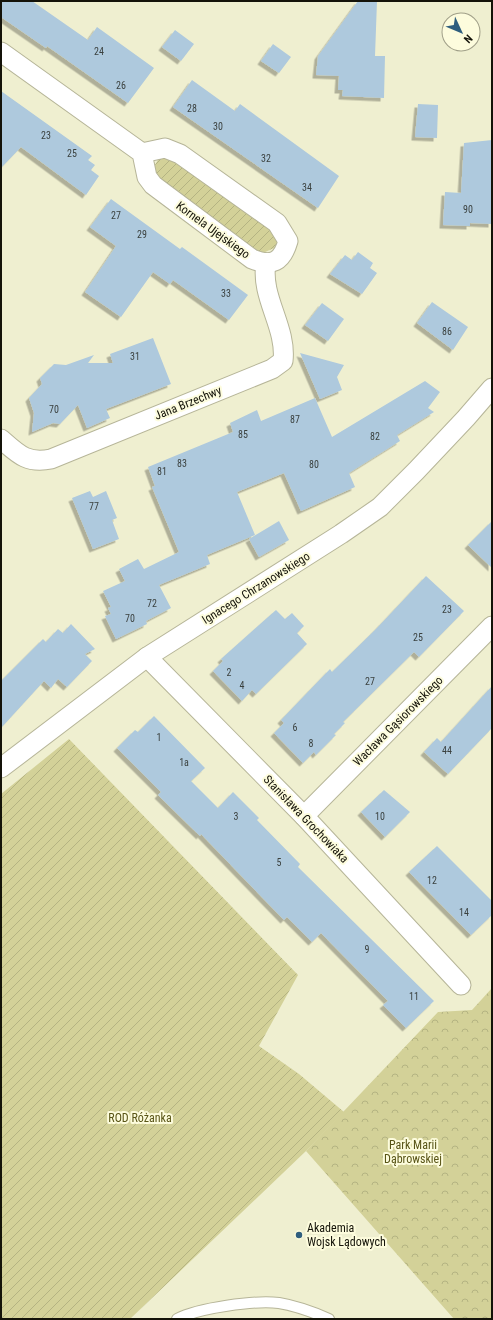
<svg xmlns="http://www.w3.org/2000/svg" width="493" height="1320" viewBox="0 0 493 1320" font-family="'Roboto Condensed',sans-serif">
	<defs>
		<pattern id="forest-crowns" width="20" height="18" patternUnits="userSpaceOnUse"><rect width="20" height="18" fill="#d3d198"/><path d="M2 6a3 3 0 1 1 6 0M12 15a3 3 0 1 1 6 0" fill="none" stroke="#b4b382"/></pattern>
		<pattern id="garden-furrows" width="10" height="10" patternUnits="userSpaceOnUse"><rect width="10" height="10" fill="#d3d198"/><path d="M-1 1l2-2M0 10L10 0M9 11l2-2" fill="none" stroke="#b4b382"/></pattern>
		<filter id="shadow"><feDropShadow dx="-3.5" dy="3.5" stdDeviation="0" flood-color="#0004"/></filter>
	</defs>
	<rect width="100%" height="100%" fill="#efefd0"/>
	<!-- forest -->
	<path fill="url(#forest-crowns)" d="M492 988V1319H454L306 1151 438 1012 472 1010Z"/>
	<!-- garden -->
	<g fill="url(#garden-furrows)">
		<path d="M166 155 273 226 278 240 274 248 263 253 256 252 162 186 152 170 159 158Z"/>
		<path d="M69 739 298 975 259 1046 299 1074 344 1112 306 1151 130 1319H1V794Z"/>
	</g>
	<!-- building -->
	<g fill="#aec9dd" filter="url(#shadow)">
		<path d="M1 1H32L88 40 97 27 154 68 128 103 47 46 46 48 1 17Z"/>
		<path d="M358 1H377L375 56H385L384 98 342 96 343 90H338L339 76 316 75 318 56Z"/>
		<path d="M175 30 194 44 181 61 162 47Z"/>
		<path d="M273 44 291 57 279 73 261 61Z"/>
		<path d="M192 80 235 111 240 104 339 176 318 208 173 107Z"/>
		<path d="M1 91 92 156 88 160 95 165 91 170 99 176 86 195 21 147 1 168Z"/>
		<path d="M418 104 438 105 437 138 415 137Z"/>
		<path d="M492 140V224L470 223V226L443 225 445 192 461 193 464 143Z"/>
		<path d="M111 199 180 249 182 247 248 295 229 320 173 280 170 284 153 272 121 317 85 292 116 246 90 227Z"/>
		<path d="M358 252 373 263 370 268 377 273 362 294 330 274 345 255 352 260Z"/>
		<path d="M432 302 468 327 453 350 417 323Z"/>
		<path d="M322 303 344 319 328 341 305 325Z"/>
		<path d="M153 338 171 384 106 409 110 418 87 428 78 405 60 424 53 423 32 432 34 413 29 398 42 384 40 378 54 364 66 365 94 355 88 363H113L110 354Z"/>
		<path d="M300 353 344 365 337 377 342 390 320 399Z"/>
		<path d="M425 381 440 392 428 408 434 412 397 435 400 441 349 473 355 487 301 511 284 473 237 492 255 535 207 555 210 564 159 585 171 608 146 621 147 624 116 639 105 616 111 614 108 608 111 607 103 591 125 581 119 569 138 559 144 569 179 552 152 487 155 486 148 467 233 432 230 423 257 410 261 421 315 398 332 437Z"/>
		<path d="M90 491 93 497 106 491 117 518 112 520 119 539 93 549 72 498Z"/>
		<path d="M279 521 289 540 259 557 249 539Z"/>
		<path d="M492 521V568L468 545Z"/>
		<path d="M426 576 464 611 419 657 414 652 343 722 345 723 334 734 336 735 316 755 314 752 303 763 274 733 284 723 281 720 330 669 332 672 377 628Z"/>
		<path d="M276 610 285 619 292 613 304 626 297 633 307 644 256 694 252 690 242 701 213 671 223 661 221 659Z"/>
		<path d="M71 624 95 649 85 654 92 661 67 687 58 679 51 688 44 681 1 728V681L43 639 46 642 58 629 63 633Z"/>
		<path d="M492 686V728L448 774 424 752 437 738 441 742Z"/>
		<path d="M154 716 205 768 191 781 218 808 233 792 259 818 257 820 300 864 298 867 434 1001 406 1028 383 1005 388 1001 321 933 312 942 287 917 284 920 201 834 200 836 158 795 161 792 117 748 135 730 138 732Z"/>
		<path d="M384 790 410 812 385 837 361 812Z"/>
		<path d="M437 846 492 901V915L471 935 409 872Z"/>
	</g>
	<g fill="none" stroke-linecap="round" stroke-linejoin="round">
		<!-- lane casing -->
		<g stroke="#b6b598" stroke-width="12">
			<path id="lane" d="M177 1319C198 1308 255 1300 279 1303 297 1306 313 1312 329 1319"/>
		</g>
		<!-- street casing -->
		<g stroke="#b6b598" stroke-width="21">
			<g id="street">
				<path d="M1 52 142 153 147 177 153 185 252 259C272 267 282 262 288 241L277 223 180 154 165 148 142 153"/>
				<path d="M1 439C18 454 27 464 51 459L272 369 283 361C287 327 260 297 266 263"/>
				<path d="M147 657 304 816 461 985"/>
				<path d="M1 768 147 657 341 534 380 507 416 471 466 418 492 388"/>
				<path d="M304 816 492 626"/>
			</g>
		</g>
		<!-- lane -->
		<use href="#lane" stroke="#fff" stroke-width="10"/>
		<!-- street -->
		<use href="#street" stroke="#fff" stroke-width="19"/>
	</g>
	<!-- markers -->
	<circle fill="#2f5e7d" stroke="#fdfcdd" stroke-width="1.5" cx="299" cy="1235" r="4"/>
	<g text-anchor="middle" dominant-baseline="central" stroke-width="4" stroke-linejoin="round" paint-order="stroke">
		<!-- number labels -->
		<g font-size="10" fill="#3a403e">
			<text x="99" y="51">24</text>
			<text x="121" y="85">26</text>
			<text x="192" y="108">28</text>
			<text x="218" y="126">30</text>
			<text x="46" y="135">23</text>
			<text x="72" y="153">25</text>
			<text x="266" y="158">32</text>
			<text x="307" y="187">34</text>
			<text x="468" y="209">90</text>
			<text x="116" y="215">27</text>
			<text x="142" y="234">29</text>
			<text x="226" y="293">33</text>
			<text x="447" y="331">86</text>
			<text x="135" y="356">31</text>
			<text x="54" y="409">70</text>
			<text x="295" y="419">87</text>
			<text x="243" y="434">85</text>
			<text x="375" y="436">82</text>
			<text x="182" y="463">83</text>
			<text x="314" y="464">80</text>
			<text x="162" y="471">81</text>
			<text x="94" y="506">77</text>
			<text x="152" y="603">72</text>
			<text x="447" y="609">23</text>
			<text x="130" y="618">70</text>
			<text x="418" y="637">25</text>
			<text x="229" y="672">2</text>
			<text x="370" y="681">27</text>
			<text x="242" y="685">4</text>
			<text x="295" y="727">6</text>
			<text x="159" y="737">1</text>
			<text x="311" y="743">8</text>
			<text x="447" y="750">44</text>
			<text x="184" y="762">1a</text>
			<text x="236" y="816">3</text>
			<text x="380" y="816">10</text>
			<text x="279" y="862">5</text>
			<text x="432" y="880">12</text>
			<text x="464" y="912">14</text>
			<text x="367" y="949">9</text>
			<text x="414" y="996">11</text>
		</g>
		<!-- street labels -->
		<g font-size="12" fill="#141309" stroke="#fdfcdd">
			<text transform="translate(213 230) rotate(36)">Kornela Ujejskiego</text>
			<text transform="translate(188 403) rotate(-22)">Jana Brzechwy</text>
			<text transform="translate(256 588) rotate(-32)">Ignacego Chrzanowskiego</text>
			<text transform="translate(398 721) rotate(-45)">Wacława Gąsiorowskiego</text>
			<text transform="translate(306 819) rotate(46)">Stanisława Grochowiaka</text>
		</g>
		<!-- park labels -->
		<g font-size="12" fill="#585416" stroke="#fdfcdd">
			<text x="140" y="1118">ROD Różanka</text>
			<text x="413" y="1145">Park Marii<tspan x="413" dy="14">Dąbrowskiej</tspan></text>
		</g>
		<!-- poi labels -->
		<g font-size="12" fill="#141309" stroke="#fdfcdd" text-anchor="start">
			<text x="307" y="1228">Akademia<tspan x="307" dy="14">Wojsk Lądowych</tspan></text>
		</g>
	</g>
	<!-- border -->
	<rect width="493" height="1320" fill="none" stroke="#141309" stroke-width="4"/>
	<!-- north arrow -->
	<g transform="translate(461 32) rotate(134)"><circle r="19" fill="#fdfcdd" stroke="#a09f88"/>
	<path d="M0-3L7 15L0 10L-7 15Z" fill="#2f5e7d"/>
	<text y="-6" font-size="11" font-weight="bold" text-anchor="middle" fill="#141309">N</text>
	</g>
</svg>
